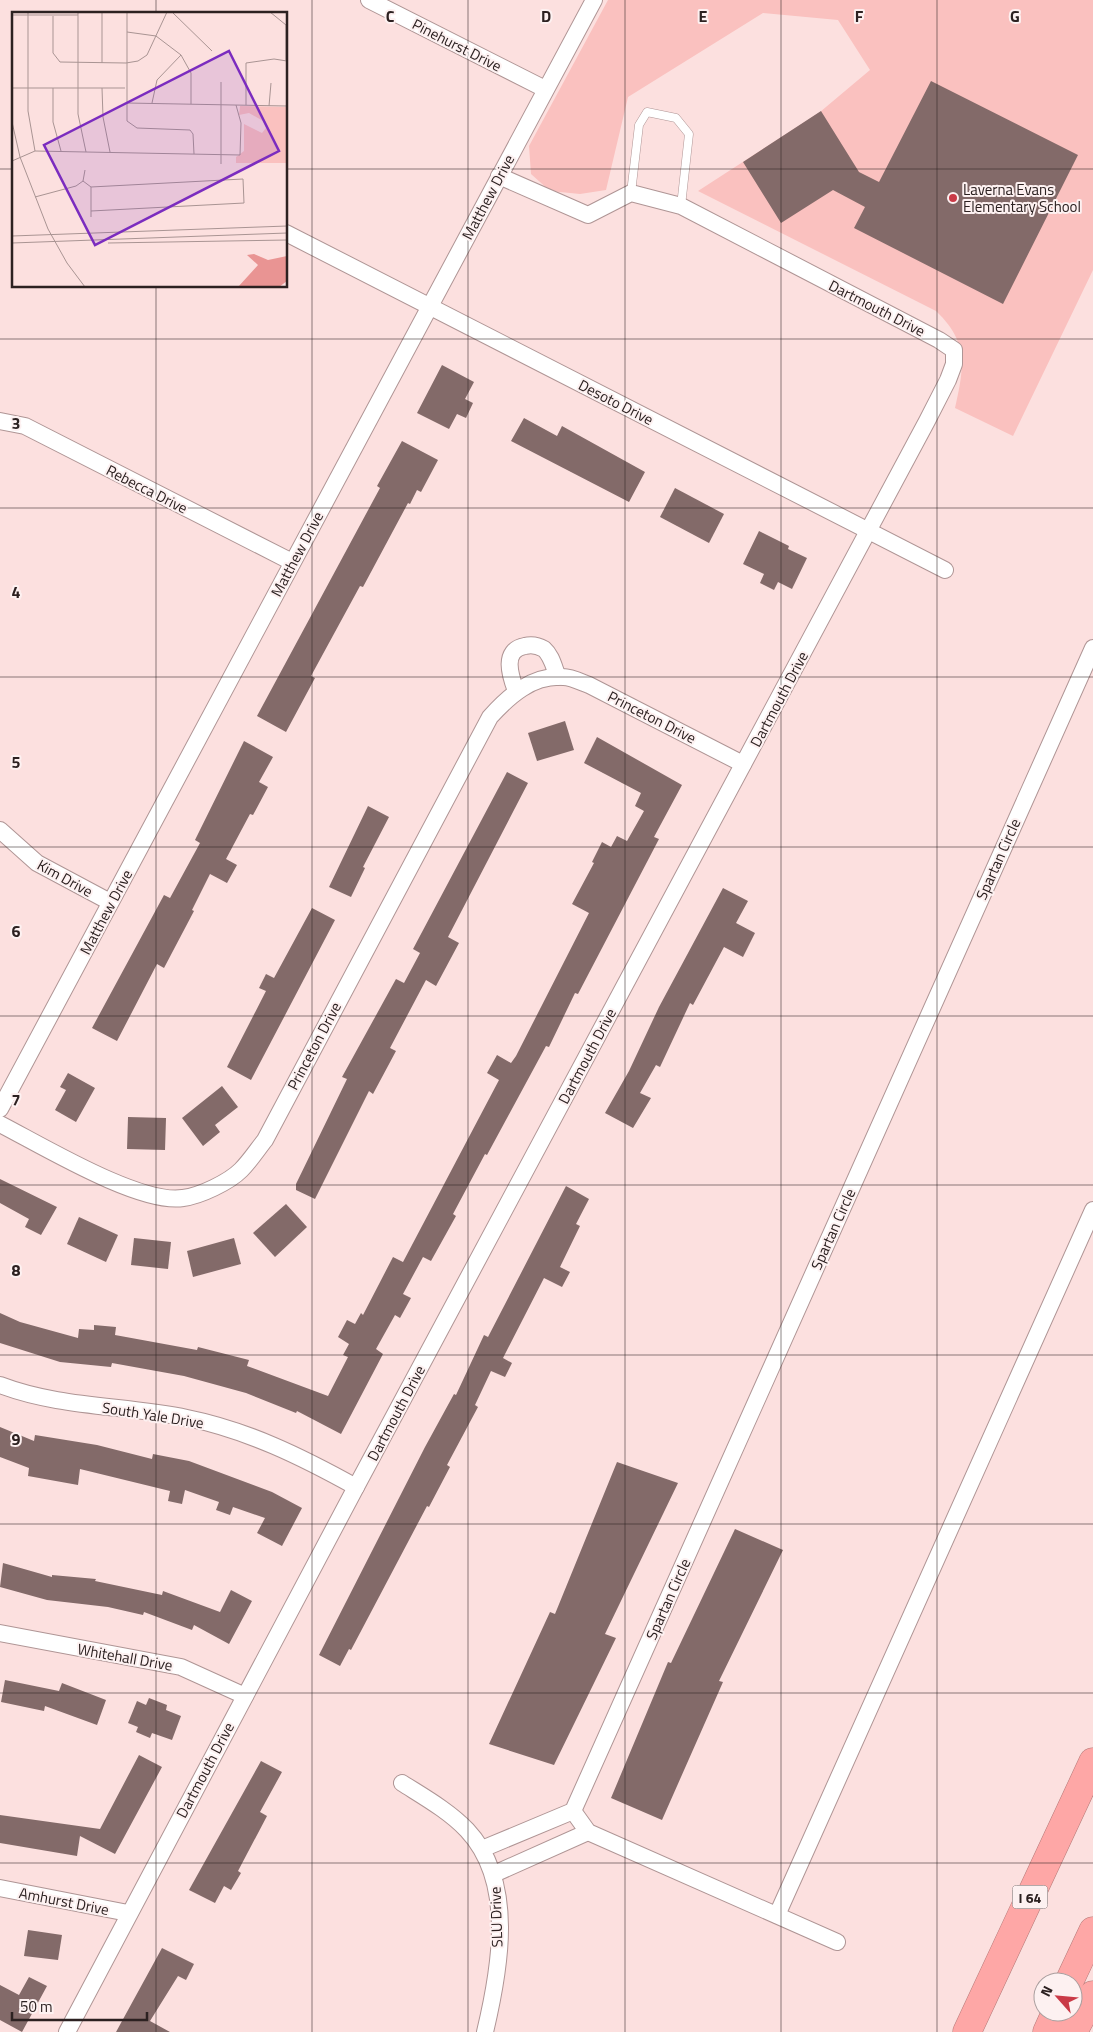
<svg xmlns="http://www.w3.org/2000/svg" width="1093" height="2032" viewBox="0 0 1093 2032" font-family="'Titillium Web',sans-serif">
	<rect width="100%" height="100%" fill="#fce0df"/>
	<!-- green -->
	<path fill="#fac1bf" d="M608 0H1093V270L1013 436 955 408C964 368 969 342 936 311L698 191 820 112 870 70 838 20 763 13 628 97 606 190 580 194 550 191 531 174 529 146Z"/>
	<!-- building -->
	<g fill="#836a69">
		<path d="M931 81 1078 155 1003 304 854 228 865 207 833 190 781 223 743 162 821 111 859 172 879 182Z"/>
		<path d="M442 365 474 382 465 399 473 403 466 418 457 414 449 429 417 413Z"/>
		<path d="M524 418 557 436 562 426 645 472 629 502 511 441Z"/>
		<path d="M402 441 438 460 421 492 417 490 410 504 408 503 363 587 360 586 311 676 315 678 286 732 257 716 380 488 377 486Z"/>
		<path d="M675 488 724 514 709 543 660 517Z"/>
		<path d="M759 531 789 546 788 549 807 558 792 589 778 582 774 590 760 583 764 574 743 564Z"/>
		<path d="M565 721 574 750 537 761 528 733Z"/>
		<path d="M597 737 682 785 654 837 659 839 578 994 575 993 549 1047 546 1046 487 1155 485 1154 453 1214 456 1216 431 1261 423 1257 403 1294 411 1298 400 1318 395 1315 376 1349 383 1354 341 1434 297 1411 296 1413 246 1393 184 1376 112 1363 111 1367 60 1362 0 1343V1313L20 1322 78 1338 79 1329 94 1330V1325L116 1327 115 1335 197 1350 198 1347 249 1360 247 1366 328 1396 348 1357 343 1355 349 1344 338 1337 347 1320 355 1324 361 1313 363 1315 393 1257 403 1262 499 1080 487 1073 497 1055 511 1063 516 1056 589 913 572 904 594 863 592 862 602 842 611 847 617 836 627 841 644 811 635 806 641 793 584 763Z"/>
		<path d="M244 741 273 757 259 782 268 787 253 815 250 814 226 859 237 865 227 883 210 874 192 910 194 911 164 968 157 964 117 1041 92 1028 164 895 170 898 200 843 195 840Z"/>
		<path d="M507 772 528 783 448 937 459 943 436 986 426 980 390 1048 396 1051 373 1094 369 1091 315 1199 296 1190V1184L347 1079 342 1077 396 979 404 983 420 953 413 949Z"/>
		<path d="M368 806 389 817 363 867 365 868 351 897 329 887Z"/>
		<path d="M723 888 748 901 736 923 755 933 743 957 724 947 693 1005 690 1003 660 1067 656 1065 640 1093 651 1098 633 1128 605 1113 629 1071 659 1007Z"/>
		<path d="M312 908 335 920 251 1080 227 1067 266 991 259 988 266 974 274 978Z"/>
		<path d="M68 1073 95 1088 76 1122 55 1110 66 1090 60 1087Z"/>
		<path d="M222 1086 238 1107 215 1125 220 1132 203 1146 182 1118Z"/>
		<path d="M128 1117 166 1118 165 1150 127 1149Z"/>
		<path d="M0 1179 57 1207 41 1235 25 1227 29 1219 0 1203Z"/>
		<path d="M566 1186 589 1199 576 1224 580 1226 560 1267 570 1272 562 1287 544 1278 503 1358 512 1363 505 1377 491 1371 475 1405 478 1407 447 1465 450 1467 429 1507 427 1506 351 1650 349 1649 340 1666 319 1655 425 1447 454 1394 456 1395 484 1335 488 1337Z"/>
		<path d="M286 1204 307 1227 275 1257 253 1233Z"/>
		<path d="M79 1217 118 1235 106 1262 67 1244Z"/>
		<path d="M134 1238 171 1242 168 1269 131 1265Z"/>
		<path d="M234 1238 241 1264 193 1277 187 1251Z"/>
		<path d="M0 1427 34 1441 35 1435 97 1445 152 1459 153 1454 189 1461 272 1492 302 1508 282 1546 257 1533 265 1518 233 1507 230 1515 216 1510 219 1502 185 1490 182 1504 168 1501 170 1491 80 1469 78 1485 28 1476 29 1468 0 1457Z"/>
		<path d="M617 1462 678 1483 605 1634 616 1638 554 1765 489 1744 550 1612 555 1614Z"/>
		<path d="M735 1529 783 1550 719 1681 723 1682 662 1820 611 1798 668 1662 671 1663Z"/>
		<path d="M3 1563 52 1577V1575L96 1579 95 1581 162 1595 163 1591 220 1612 231 1590 252 1601 229 1644 194 1625 192 1630 144 1612 143 1615 108 1607 47 1600 0 1587Z"/>
		<path d="M5 1680 59 1691 62 1683 106 1700 97 1725 45 1706 44 1711 1 1702Z"/>
		<path d="M149 1698 167 1705 166 1710 181 1716 172 1740 152 1733 150 1738 136 1732 138 1727 128 1723 137 1701 146 1705Z"/>
		<path d="M139 1755 162 1767 115 1854 80 1836 77 1856 0 1843V1815L100 1829Z"/>
		<path d="M261 1761 282 1772 260 1812 267 1816 238 1871 241 1873 231 1890 224 1886 215 1903 189 1890Z"/>
		<path d="M28 1930 62 1935 58 1960 24 1956Z"/>
		<path d="M162 1948 194 1964 186 1980 178 1976 150 2021 170 2032H116Z"/>
		<path d="M29 1977 47 1986 22 2032 0 2020V1985L19 1995Z"/>
	</g>
	<g fill="none" stroke-linecap="round" stroke-linejoin="round">
		<!-- service casing -->
		<g stroke="#af9595" stroke-width="9">
			<path id="service" d="M631 193 639 125 647 112 676 118 689 134 681 206"/>
		</g>
		<!-- minor casing -->
		<g stroke="#af9595" stroke-width="18">
			<g id="minor">
				<path d="M369 0 545 89"/>
				<path d="M286 233 945 570"/>
				<path d="M0 421 25 426 292 562"/>
				<path d="M516 691C510 675 502 650 525 646 532 644 537 645 544 649 552 656 554 668 558 677"/>
				<path d="M0 830 37 863 110 902"/>
				<path d="M0 1109 594 0"/>
				<path d="M0 1124C41 1145 140 1205 183 1198 200 1196 229 1182 241 1170 250 1161 257 1150 265 1140L490 717C509 696 532 675 563 677 571 677 581 682 589 685L743 764"/>
				<path d="M0 1385C60 1408 125 1405 187 1418 247 1430 302 1457 356 1487"/>
				<path d="M0 1633 181 1667 245 1696"/>
				<path d="M402 1783C424 1797 449 1811 467 1830 516 1882 500 1969 485 2032"/>
				<path d="M573 1811 588 1832 837 1942"/>
				<path d="M482 1849 573 1811 1093 648"/>
				<path d="M494 1874 588 1832"/>
				<path d="M0 1888 128 1913"/>
				<path d="M777 1915 1093 1210"/>
				<path d="M67 2032 356 1487 927 421 948 380 954 364V350L939 340 681 206 631 193 588 215 499 176"/>
			</g>
		</g>
		<!-- motorway casing -->
		<g stroke="#b47877" stroke-width="29">
			<g id="motorway">
				<path d="M1069 1982 1093 1931"/>
				<path d="M967 2032 1093 1762"/>
				<path d="M1047 2032 1056 2012"/>
				<path d="M1073 2032 1093 1995"/>
			</g>
		</g>
		<!-- service -->
		<use href="#service" stroke="#fff" stroke-width="8"/>
		<!-- minor -->
		<use href="#minor" stroke="#fff" stroke-width="16"/>
		<!-- motorway -->
		<use href="#motorway" stroke="#fea7a6" stroke-width="28"/>
	</g>
	<!-- grid -->
	<path fill="none" stroke="#2c2121" stroke-width="1" stroke-opacity="0.55" d="M156 0V14M312 0V2032M468 0V2032M625 0V2032M781 0V2032M937 0V2032M0 169H14M286 169H1093M156 286V2032M0 339H1093M0 508H1093M0 677H1093M0 847H1093M0 1016H1093M0 1185H1093M0 1355H1093M0 1524H1093M0 1693H1093M0 1863H1093"/>
	<!-- markers -->
	<circle fill="#ca3a47" stroke="#fdf1f1" stroke-width="2" cx="953" cy="198" r="5"/>
	<g text-anchor="middle" dominant-baseline="central" stroke-width="4" stroke-linejoin="round" paint-order="stroke">
		<!-- shield labels -->
		<rect fill="#fdf1f1" stroke="#6b5f5f" stroke-width="1" x="1012.5" y="1885.5" width="35" height="23" rx="4"/>
		<g font-size="14" font-weight="bold" fill="#2c2121">
			<text x="1030" y="1897">I 64</text>
		</g>
		<!-- street labels -->
		<g font-size="15" fill="#2c2121" stroke="#fdf1f1">
			<text transform="translate(457 45) rotate(27)">Pinehurst Drive</text>
			<text transform="translate(488 197) rotate(-62)">Matthew Drive</text>
			<text transform="translate(877 308) rotate(27)">Dartmouth Drive</text>
			<text transform="translate(616 402) rotate(27)">Desoto Drive</text>
			<text transform="translate(147 489) rotate(27)">Rebecca Drive</text>
			<text transform="translate(297 554) rotate(-62)">Matthew Drive</text>
			<text transform="translate(779 699) rotate(-62)">Dartmouth Drive</text>
			<text transform="translate(652 717) rotate(27)">Princeton Drive</text>
			<text transform="translate(998 859) rotate(-66)">Spartan Circle</text>
			<text transform="translate(65 878) rotate(29)">Kim Drive</text>
			<text transform="translate(106 912) rotate(-62)">Matthew Drive</text>
			<text transform="translate(314 1046) rotate(-62)">Princeton Drive</text>
			<text transform="translate(587 1056) rotate(-62)">Dartmouth Drive</text>
			<text transform="translate(833 1229) rotate(-66)">Spartan Circle</text>
			<text transform="translate(396 1413) rotate(-62)">Dartmouth Drive</text>
			<text transform="translate(153 1415) rotate(9)">South Yale Drive</text>
			<text transform="translate(668 1599) rotate(-66)">Spartan Circle</text>
			<text transform="translate(125 1657) rotate(10)">Whitehall Drive</text>
			<text transform="translate(205 1770) rotate(-62)">Dartmouth Drive</text>
			<text transform="translate(64 1901) rotate(11)">Amhurst Drive</text>
			<text transform="translate(496 1917) rotate(-92)">SLU Drive</text>
		</g>
		<!-- poi labels -->
		<g font-size="15" fill="#2c2121" stroke="#fdf1f1" text-anchor="start">
			<text x="963" y="189">Laverna Evans<tspan x="963" dy="17">Elementary School</tspan></text>
		</g>
	</g>
	<!-- overview -->
	<g transform="translate(12 12)">
		<rect width="275" height="275" fill="#fce0df"/>
		<path d="M228 94 275 95V151H224V145L232 139V112L250 121 254 116 251 109 237 101 227 103Z" fill="#fac1bf"/>
		<path d="M242 242 256 248 275 244V269L267 275H226L246 253 235 243Z" fill="#e99493"/>
		<path fill="none" stroke="#a99493" stroke-width="1" d="M16 0V99L23 139M66 0V102L74 140M115 0V109L125 116 178 118 181 122 182 142M160 0 200 39M258 0 274 13M0 3H66M41 4V41L48 50 114 51 126 49 135 43 155 0M274 13V48M115 20 144 24 169 43 179 61V92M90 51V0M0 76H113M41 76V110L49 139M90 76 91 105 98 140M115 91 275 94M140 91 145 68 169 43M234 93V51L262 47 275 49M257 94 259 71M0 110 8 145 36 217 55 251 73 275M0 149 23 139 228 143 229 111 224 93M209 152V70M71 169 79 175 231 167 232 191 79 199M79 175V205M23 185 64 174 71 169 73 158M0 224 275 214M0 231 275 221M96 231 275 228"/>
		<path fill="#7b2cbf" fill-opacity="0.15" stroke="#7b2cbf" stroke-width="2.5" d="M217 39 267 139 83 233 32 133Z"/>
		<rect width="275" height="275" fill="none" stroke="#2c2121" stroke-width="2.5"/>
	</g>
	<g font-size="16" text-anchor="middle" font-weight="bold" fill="#2c2121" stroke="#fdf1f1" stroke-width="4" stroke-linejoin="round" paint-order="stroke">
		<text x="390" y="22">C</text>
		<text x="546" y="22">D</text>
		<text x="703" y="22">E</text>
		<text x="859" y="22">F</text>
		<text x="1015" y="22">G</text>
		<text x="16" y="429">3</text>
		<text x="16" y="598">4</text>
		<text x="16" y="768">5</text>
		<text x="16" y="937">6</text>
		<text x="16" y="1106">7</text>
		<text x="16" y="1276">8</text>
		<text x="16" y="1445">9</text>
	</g>
	<!-- north arrow -->
	<g transform="translate(1058 1997) rotate(297)"><circle r="24" fill="#fdf1f1" stroke="#a99e9e"/>
	<path d="M0-4L9 19L0 12L-9 19Z" fill="#ca3a47"/>
	<text y="-8" font-size="14" font-weight="bold" text-anchor="middle" fill="#2c2121">N</text>
	</g>
	<!-- scale -->
	<path d="M12 2012v8h135v-8" fill="none" stroke="#2c2121" stroke-width="2.5"/>
	<text x="20" y="2012" font-size="15" fill="#2c2121" stroke="#fdf1f1" stroke-width="4" paint-order="stroke">50 m</text>
</svg>
